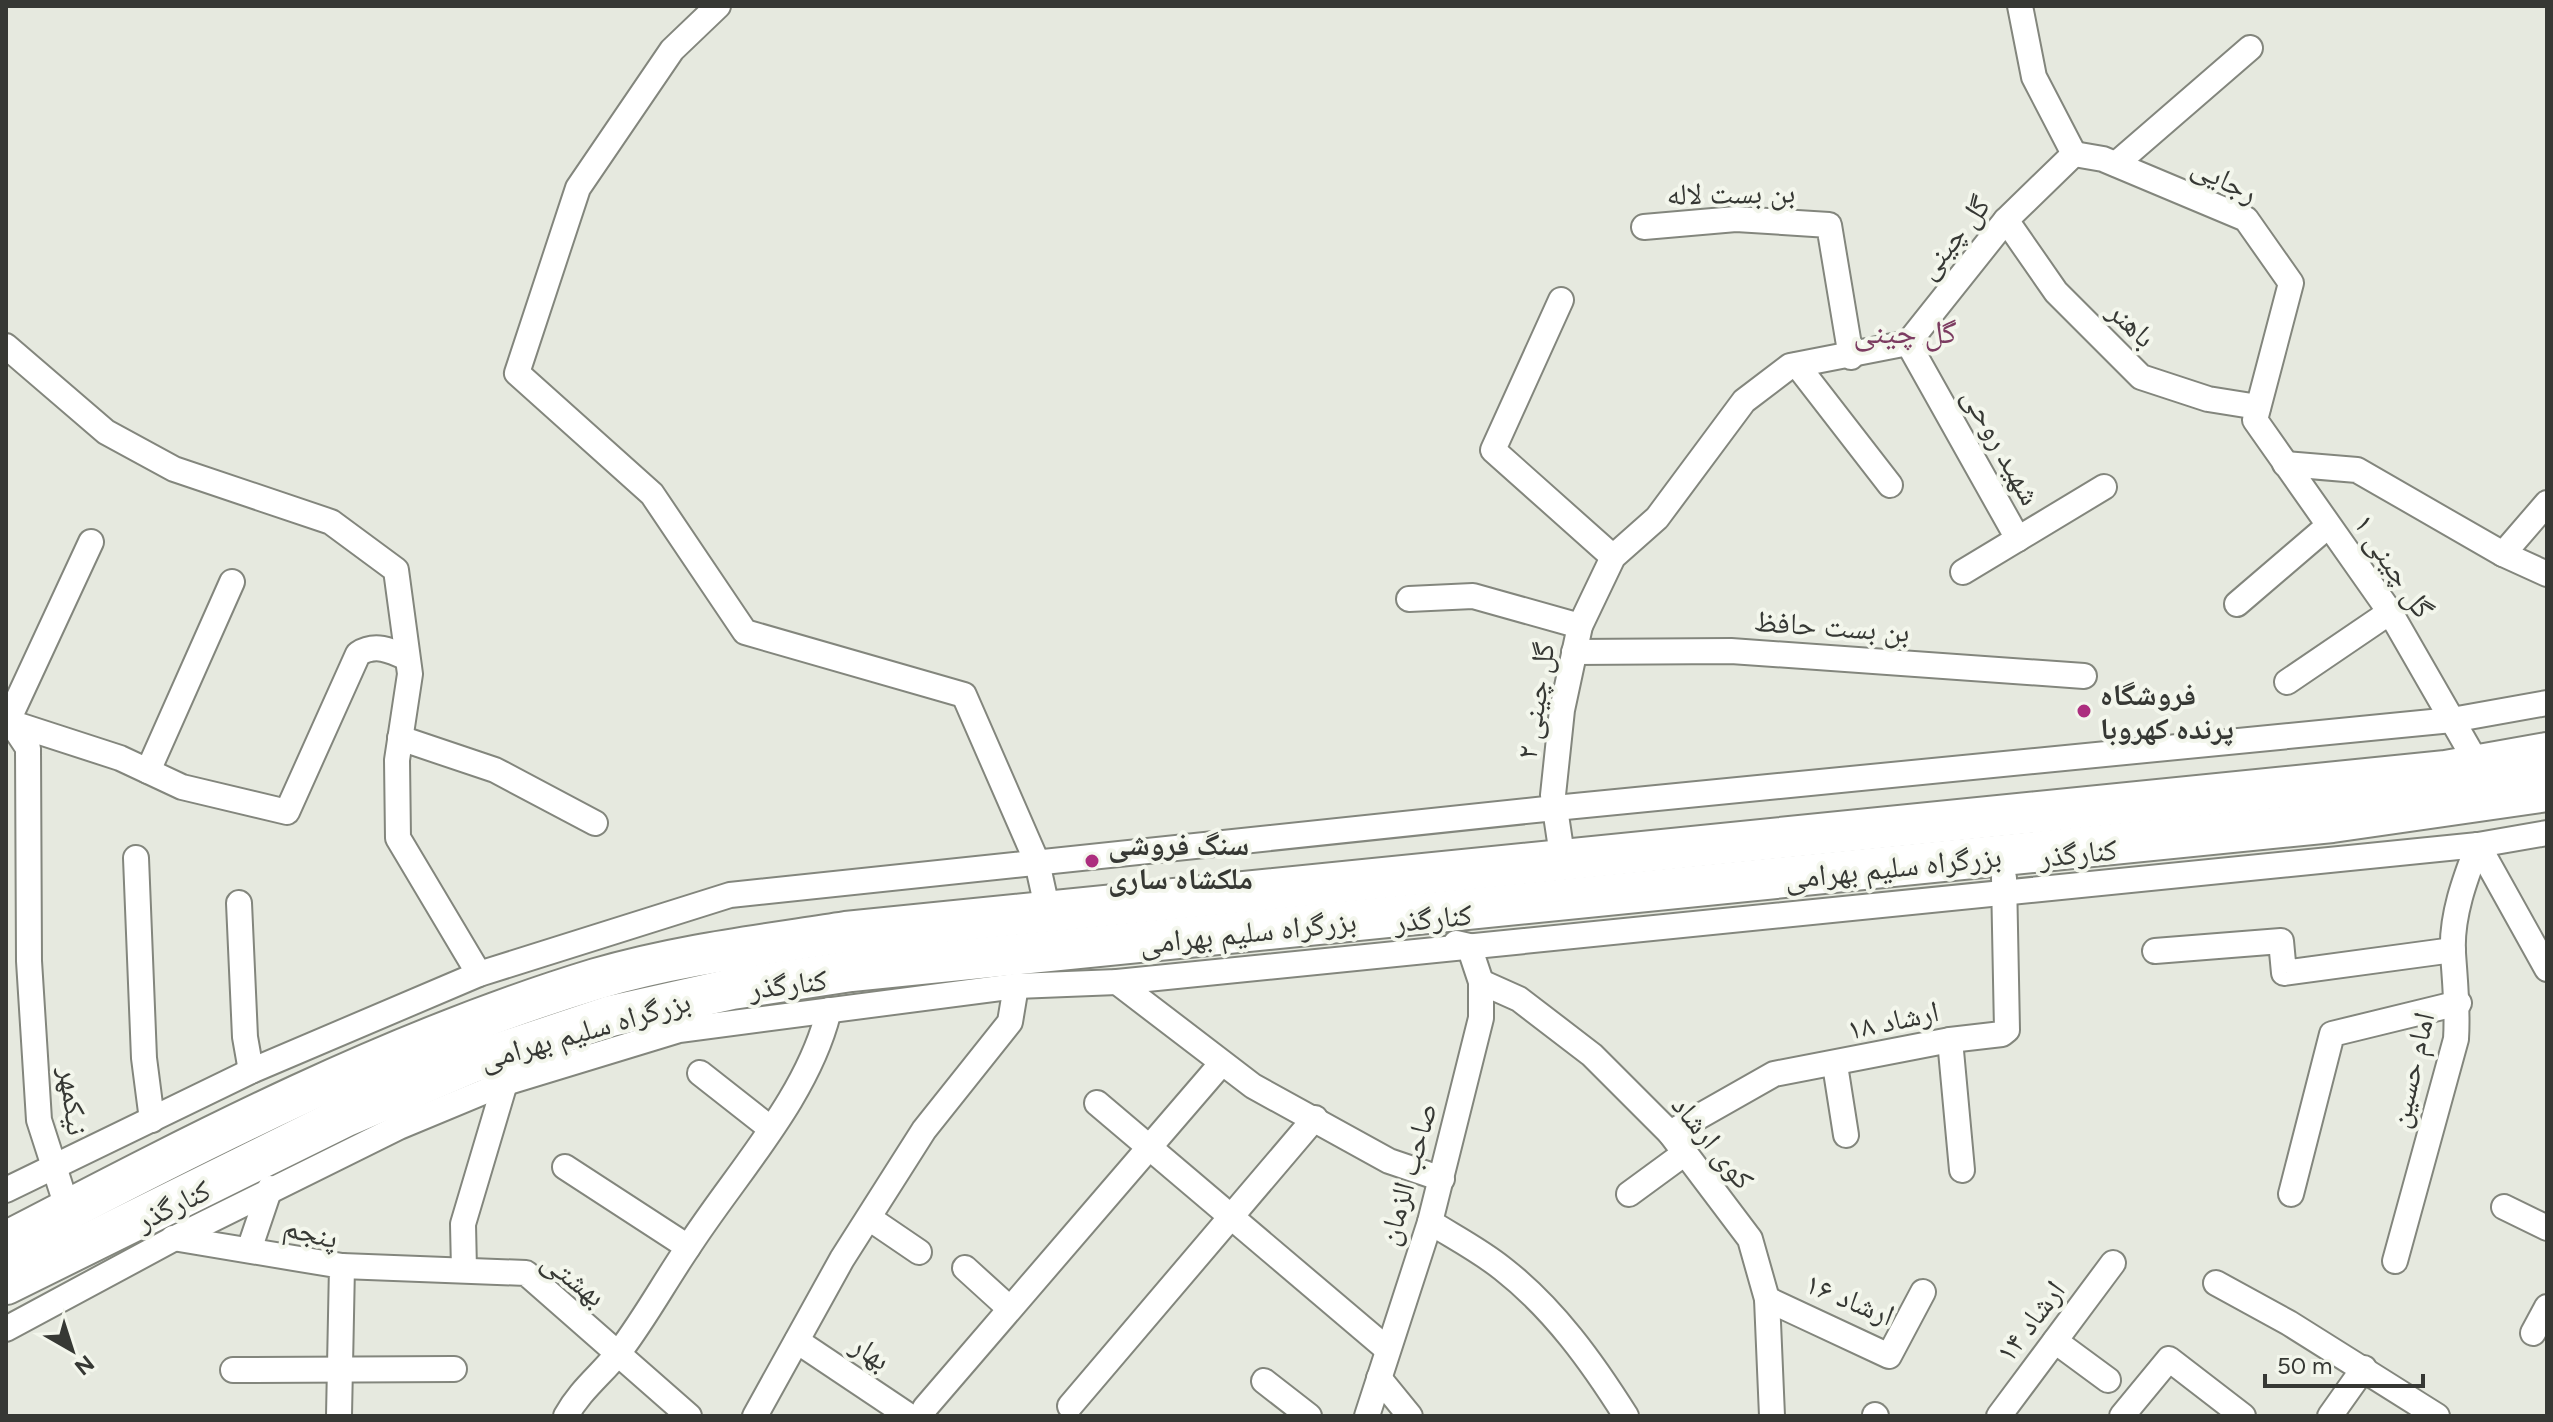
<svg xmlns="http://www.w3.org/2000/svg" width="2553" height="1422" viewBox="0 0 2553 1422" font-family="Figtree,'Noto Naskh Arabic',sans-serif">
	<rect width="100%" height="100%" fill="#e6e9df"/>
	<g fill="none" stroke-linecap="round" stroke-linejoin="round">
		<!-- minor casing -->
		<g stroke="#83867d" stroke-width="28">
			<g id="minor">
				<path d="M718 6 672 50 578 188 517 373 652 494 745 632 964 695 1037 862 1048 912"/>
				<path d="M2020 6 2034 77 2074 154"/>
				<path d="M2074 154 2103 159 2246 219 2291 283 2255 420 2390 612 2478 765"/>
				<path d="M2116 164 2250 48"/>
				<path d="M2006 220 2056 292 2141 377 2208 399 2258 407"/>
				<path d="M1644 227 1736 219 1829 225 1851 357"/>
				<path d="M1561 300 1493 450 1613 557"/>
				<path d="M1908 343 2018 539"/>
				<path d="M6 346 106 432 174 469 331 522 396 570 410 674 397 760 398 838 479 974"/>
				<path d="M1797 365 1890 485"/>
				<path d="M2285 464 2357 470 2503 554 2547 503"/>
				<path d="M2503 554 2547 574"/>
				<path d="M1963 572 2104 487"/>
				<path d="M1409 599 1473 596 1580 626"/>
				<path d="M2237 604 2328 526"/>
				<path d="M1574 652 1731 651 2084 676"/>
				<path d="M2287 682 2390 612"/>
				<path d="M6 721 120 758 182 787 287 812 358 654C375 643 390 650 407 658"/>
				<path d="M10 721 28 748 29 961 39 1120 68 1210"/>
				<path d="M6 725 91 542"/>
				<path d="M400 738 495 770 595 823"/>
				<path d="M148 771 232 582"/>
				<path d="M2478 845 2547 969"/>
				<path d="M136 858 144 1058 152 1120"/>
				<path d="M1563 862 1553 795 1562 710 1580 626 1613 557 1657 518 1744 401 1790 366 1908 343 2006 220 2074 154"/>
				<path d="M239 903 245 1037 251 1071"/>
				<path d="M2155 951 2281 941 2284 973 2453 950"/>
				<path d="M1117 982 1253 1086 1389 1161 1442 1179"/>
				<path d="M1481 982 1519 999 1592 1055 1670 1133 1750 1239 1767 1299 1772 1416"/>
				<path d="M1950 1040 1962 1170"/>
				<path d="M1835 1065 1846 1135"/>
				<path d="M700 1073 770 1128"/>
				<path d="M1097 1103 1387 1349"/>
				<path d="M1670 1133 1774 1074 1950 1040 2002 1034 2007 1030 2004 878"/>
				<path d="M565 1167 688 1247"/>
				<path d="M6 1190 251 1071 479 974 730 895 1555 808 2452 720 2547 703"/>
				<path d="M1629 1194 1685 1153"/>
				<path d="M2291 1194 2332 1034 2459 1003"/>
				<path d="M2504 1207 2547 1228"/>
				<path d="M869 1218 919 1252"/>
				<path d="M1430 1222C1454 1237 1481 1251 1503 1269 1554 1309 1592 1362 1626 1416"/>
				<path d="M173 1238 342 1266 339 1416"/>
				<path d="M249 1250 270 1188"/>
				<path d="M2395 1261 2456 1039C2458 1009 2455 983 2453 953 2451 916 2465 879 2478 845"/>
				<path d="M342 1266 526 1273 689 1416"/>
				<path d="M965 1268 1009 1308"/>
				<path d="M464 1270 463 1224 505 1083"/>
				<path d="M2216 1283 2289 1323 2437 1416"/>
				<path d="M1767 1299 1889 1356 1923 1292"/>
				<path d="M6 1329 175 1238 399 1127 505 1083 679 1030 1016 986 1117 982 2478 845 2547 833"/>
				<path d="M2533 1333 2547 1307"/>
				<path d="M797 1341 909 1416"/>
				<path d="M2055 1341 2108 1380"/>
				<path d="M233 1370 454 1369"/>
				<path d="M1379 1378 1410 1416"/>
				<path d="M1264 1381 1309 1416"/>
				<path d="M1070 1406 1315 1118"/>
				<path d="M1875 1415 1876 1416"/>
				<path d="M566 1416C580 1390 602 1374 620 1351 645 1318 664 1283 687 1249 735 1174 808 1098 829 1010"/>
				<path d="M755 1416 842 1259 924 1130 1010 1022 1016 986"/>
				<path d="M922 1416 925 1408 1221 1064"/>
				<path d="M1367 1416 1430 1222 1481 1018V982L1469 946 1456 943"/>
				<path d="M1999 1416 2113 1263"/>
				<path d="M2122 1416 2169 1359 2243 1416"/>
				<path d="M2330 1416 2364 1368"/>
			</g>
		</g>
		<!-- trunk casing -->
		<g stroke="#83867d" stroke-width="44">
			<g id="trunk">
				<path d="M6 1242C198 1142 389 1042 596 979 677 955 763 945 846 932L2446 771 2547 753"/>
				<path d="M6 1284 346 1116 470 1063 611 1016 732 989 851 971 2332 822 2547 791"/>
			</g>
		</g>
		<!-- minor -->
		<use href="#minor" stroke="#fff" stroke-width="24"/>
		<!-- trunk -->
		<use href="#trunk" stroke="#fff" stroke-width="40"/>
	</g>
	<!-- markers -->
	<g fill="#ac2e7e" stroke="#f3f6ec" stroke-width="3">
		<circle cx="2084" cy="711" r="8"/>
		<circle cx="1092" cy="861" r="8"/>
	</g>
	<g text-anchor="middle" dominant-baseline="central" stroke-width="8" stroke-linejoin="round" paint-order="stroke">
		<!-- street labels -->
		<g font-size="30" fill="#363834" stroke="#f3f6ec">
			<text transform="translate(2225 179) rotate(27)">رجایی</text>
			<text transform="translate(1731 193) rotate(-1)">بن بست لاله</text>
			<text transform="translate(1953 237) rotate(-51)">گل چینی</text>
			<text transform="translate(2132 324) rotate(44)">باهنر</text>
			<text transform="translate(2002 446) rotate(61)">شهید روحی</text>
			<text transform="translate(2394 566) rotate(56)">گل چینی ۱</text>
			<text transform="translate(1832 626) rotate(4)">بن بست حافظ</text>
			<text transform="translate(1535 701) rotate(-81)">گل چینی ۲</text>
			<text transform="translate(2078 853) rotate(-6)">کنارگذر</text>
			<text transform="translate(1893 867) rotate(-6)">بزرگراه سلیم بهرامی</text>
			<text transform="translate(1433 918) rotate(-6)">کنارگذر</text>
			<text transform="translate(1248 932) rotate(-6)">بزرگراه سلیم بهرامی</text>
			<text transform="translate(788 984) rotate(-7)">کنارگذر</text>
			<text transform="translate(1893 1020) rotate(-12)">ارشاد ۱۸</text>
			<text transform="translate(585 1030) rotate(-16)">بزرگراه سلیم بهرامی</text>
			<text transform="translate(2411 1070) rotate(-77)">امام حسین</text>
			<text transform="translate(74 1101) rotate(83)">نیکمهر</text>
			<text transform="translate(1713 1142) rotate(51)">کوی ارشاد</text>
			<text transform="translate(1407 1174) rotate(-74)">صاحب الزمان</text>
			<text transform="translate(173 1205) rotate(-26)">کنارگذر</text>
			<text transform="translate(311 1232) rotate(14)">پنجم</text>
			<text transform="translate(574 1278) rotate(38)">بهشتی</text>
			<text transform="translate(1850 1299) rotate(22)">ارشاد ۱۶</text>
			<text transform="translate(2030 1321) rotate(-53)">ارشاد ۱۴</text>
			<text transform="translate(871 1352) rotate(34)">بهار</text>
		</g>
		<!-- poi labels -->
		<g font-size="30" font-weight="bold" fill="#363834" stroke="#f3f6ec" text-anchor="start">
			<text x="2100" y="694">فروشگاه<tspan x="2100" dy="34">پرنده کهروبا</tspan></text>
			<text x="1108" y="844">سنگ فروشی<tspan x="1108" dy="34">ملکشاه ساری</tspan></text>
		</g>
		<!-- neighbourhood labels -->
		<g font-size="32" fill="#7c3c61" stroke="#f3f6ec">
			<text x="1905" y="332">گل چینی</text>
		</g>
	</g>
	<!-- border -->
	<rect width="2553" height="1422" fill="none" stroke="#363834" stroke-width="16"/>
	<!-- north arrow -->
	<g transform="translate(72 1350) rotate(141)" stroke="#f3f6ec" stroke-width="6" paint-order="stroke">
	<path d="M0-6L14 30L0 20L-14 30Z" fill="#363834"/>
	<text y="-12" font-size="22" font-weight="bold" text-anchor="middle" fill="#363834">N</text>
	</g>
	<!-- scale -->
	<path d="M2265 1374v12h158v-12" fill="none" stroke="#363834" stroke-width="4"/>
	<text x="2277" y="1374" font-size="24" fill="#363834" stroke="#f3f6ec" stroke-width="6" paint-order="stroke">50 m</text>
</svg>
